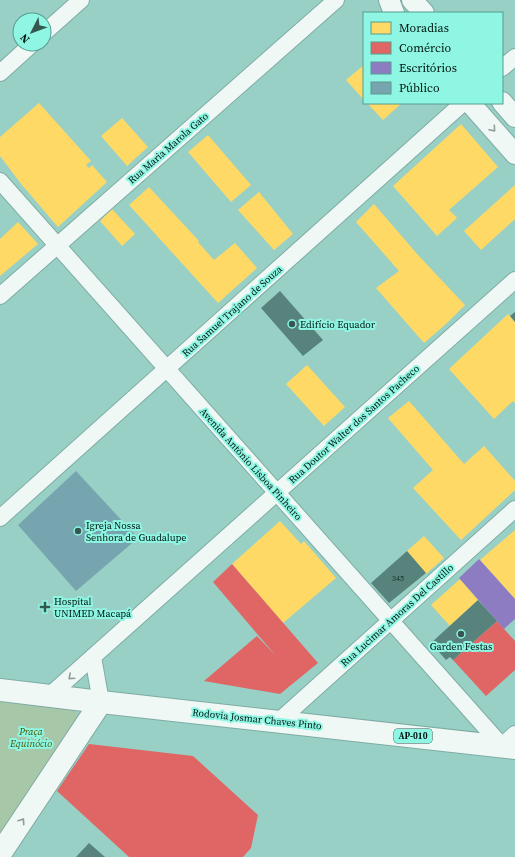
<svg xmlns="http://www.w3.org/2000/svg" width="515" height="857" viewBox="0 0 515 857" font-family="'Source Serif 4',serif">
	<rect width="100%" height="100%" fill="#98d0c6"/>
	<!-- green -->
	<path fill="#a7c7a9" d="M0 702 74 710 78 714 80 720 0 835Z"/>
	<!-- homes -->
	<g fill="#ffd966">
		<path d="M364 65V100L346 80Z"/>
		<path d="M39 103 91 161 86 165 89 168 92 165 107 182 58 227 22 185 0 156V137Z"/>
		<path d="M367 103H402L383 120Z"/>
		<path d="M122 118 148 147 127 166 101 136Z"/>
		<path d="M461 124 498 167 449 210 457 218 437 236 393 186Z"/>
		<path d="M208 135 251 185 231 202 188 152Z"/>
		<path d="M515 185V219L481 250 464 231Z"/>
		<path d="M149 187 199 241 198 242 214 260 235 243 257 268 218 303 129 205Z"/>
		<path d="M259 192 293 234 274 250 238 210Z"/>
		<path d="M374 204 418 255 465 305 446 324 424 343 376 288 399 271 356 222Z"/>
		<path d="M112 209 135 234 122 246 100 221Z"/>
		<path d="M18 222 38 244 0 276V239Z"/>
		<path d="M508 314 515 322V403L513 401 494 419 449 369Z"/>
		<path d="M307 365 345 407 324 426 286 384Z"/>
		<path d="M409 401 464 464 484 446 515 481V490L461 540 413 488 433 470 388 418Z"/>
		<path d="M280 521 301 544 304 541 336 578 283 623 232 564Z"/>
		<path d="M515 530V599L480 560Z"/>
		<path d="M424 536 444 558 426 574 407 551Z"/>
		<path d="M460 579 478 600 450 626 431 605Z"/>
	</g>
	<!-- shops -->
	<g fill="#e06666">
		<path d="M232 564 318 663 280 694 204 681 257 636 276 656 213 582Z"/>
		<path d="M497 621 515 641V670L486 696 453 660Z"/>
		<path d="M89 744 193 756 258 815 251 848 243 857H129L57 791Z"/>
	</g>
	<!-- offices -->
	<path fill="#8e7cc3" d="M479 559 515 599V619L504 629 459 578Z"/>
	<!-- public -->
	<path fill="#76a5af" d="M76 471 138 538 76 591 18 525Z"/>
	<!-- building -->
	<g fill="#57837c">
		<path d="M280 291 323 340 303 356 261 308Z"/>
		<path d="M515 312V322L510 316Z"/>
		<path d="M407 551 426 573 389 603 371 583Z"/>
		<path d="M478 600 497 621 453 660 450 657 446 660 431 643Z"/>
		<path d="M89 843 105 857H76Z"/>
	</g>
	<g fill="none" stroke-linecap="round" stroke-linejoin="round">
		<!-- minor casing -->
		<g stroke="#7eaca4" stroke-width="18">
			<g id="minor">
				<path d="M44 33 81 0"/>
				<path d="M502 68 515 57"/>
				<path d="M0 73 32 44"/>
				<path d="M0 181 502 746 515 734"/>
				<path d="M0 296 336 0"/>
				<path d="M0 518 463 103"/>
				<path d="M93 657 101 702"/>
				<path d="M49 696 515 280"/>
				<path d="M279 721 515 509"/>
			</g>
		</g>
		<!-- tertiary casing -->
		<g stroke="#7eaca4" stroke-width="22">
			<g id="tertiary">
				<path d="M389 0 394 13"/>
				<path d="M412 0 424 13"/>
				<path d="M502 102 515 117"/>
				<path d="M470 103 515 154"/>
			</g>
		</g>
		<!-- secondary casing -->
		<g stroke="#7eaca4" stroke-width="24">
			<path id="secondary" d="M0 854 101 702"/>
		</g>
		<!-- primary casing -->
		<g stroke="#7eaca4" stroke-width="24">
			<path id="primary" d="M0 690 101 702 515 748"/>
		</g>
		<!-- minor -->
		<use href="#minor" stroke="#f0f8f6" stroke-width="16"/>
		<!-- tertiary -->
		<use href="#tertiary" stroke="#f0f8f6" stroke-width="20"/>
		<!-- secondary -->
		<use href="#secondary" stroke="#f0f8f6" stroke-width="22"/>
		<!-- primary -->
		<use href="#primary" stroke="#f0f8f6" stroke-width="22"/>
	</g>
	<!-- one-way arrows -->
	<defs><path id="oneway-chevron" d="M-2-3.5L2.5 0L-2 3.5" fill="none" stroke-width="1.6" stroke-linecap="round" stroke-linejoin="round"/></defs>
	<g stroke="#909d9a">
		<use href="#oneway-chevron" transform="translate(493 129) rotate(49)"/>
		<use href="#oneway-chevron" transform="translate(71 677) rotate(138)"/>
		<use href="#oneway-chevron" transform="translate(22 821) rotate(-56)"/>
	</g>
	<!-- markers -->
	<g fill="#365650" stroke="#8ef6e2" stroke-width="1.5">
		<circle cx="292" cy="324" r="4"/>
		<circle cx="78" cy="531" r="4"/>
		<path d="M43 601h4v4h4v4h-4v4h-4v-4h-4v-4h4z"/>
		<circle cx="461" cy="634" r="4"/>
	</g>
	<g text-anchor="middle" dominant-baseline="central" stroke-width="4" stroke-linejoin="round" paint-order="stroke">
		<!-- number labels -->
		<g font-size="8" fill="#16302c">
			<text x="398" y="578">345</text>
		</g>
		<!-- shield labels -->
		<rect fill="#8ef6e2" stroke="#2b5850" stroke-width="1" x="394" y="729" width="38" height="14" rx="3"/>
		<g font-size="9" font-weight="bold" fill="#011511">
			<text x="413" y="736">AP-010</text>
		</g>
		<!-- street labels -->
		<g font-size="10" fill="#011511" stroke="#8ef6e2">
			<text transform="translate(168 148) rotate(-41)">Rua Maria Marola Gato</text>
			<text transform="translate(232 311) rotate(-42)">Rua Samuel Trajano de Souza</text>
			<text transform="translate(354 424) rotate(-42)">Rua Doutor Walter dos Santos Pacheco</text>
			<text transform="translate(251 464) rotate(48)">Avenida Antônio Lisboa Pinheiro</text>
			<text transform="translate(397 615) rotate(-42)">Rua Lucimar Amoras Del Castillo</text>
			<text transform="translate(257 719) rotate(6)">Rodovia Josmar Chaves Pinto</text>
		</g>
		<!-- poi labels -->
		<g font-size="10" fill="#011511" stroke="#8ef6e2" text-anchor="start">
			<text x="300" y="324">Edifício Equador</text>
			<text x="86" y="525">Igreja Nossa<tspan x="86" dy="12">Senhora de Guadalupe</tspan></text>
			<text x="54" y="601">Hospital<tspan x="54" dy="12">UNIMED Macapá</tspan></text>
			<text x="461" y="646" text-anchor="middle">Garden Festas</text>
		</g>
		<!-- park labels -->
		<g font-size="10" font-style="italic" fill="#4b5906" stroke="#8ef6e2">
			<text x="31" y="731">Praça<tspan x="31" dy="12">Equinócio</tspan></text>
		</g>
	</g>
	<!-- legend -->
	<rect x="363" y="12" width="140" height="92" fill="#8ef6e2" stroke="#569c8e"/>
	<rect x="371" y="22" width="20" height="12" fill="#ffd966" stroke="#569c8e"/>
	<text x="399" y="32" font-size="12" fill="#011511">Moradias</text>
	<rect x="371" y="42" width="20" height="12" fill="#e06666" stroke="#569c8e"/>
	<text x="399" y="52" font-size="12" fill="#011511">Comércio</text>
	<rect x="371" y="62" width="20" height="12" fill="#8e7cc3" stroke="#569c8e"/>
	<text x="399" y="72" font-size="12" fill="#011511">Escritórios</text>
	<rect x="371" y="82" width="20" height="12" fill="#76a5af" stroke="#569c8e"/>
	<text x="399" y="92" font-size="12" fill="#011511">Público</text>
	<!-- north arrow -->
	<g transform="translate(32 32) rotate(228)"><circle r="19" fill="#8ef6e2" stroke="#569c8e"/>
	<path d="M0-3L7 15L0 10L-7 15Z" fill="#365650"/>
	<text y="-6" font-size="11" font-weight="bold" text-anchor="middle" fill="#011511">N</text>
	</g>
</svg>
